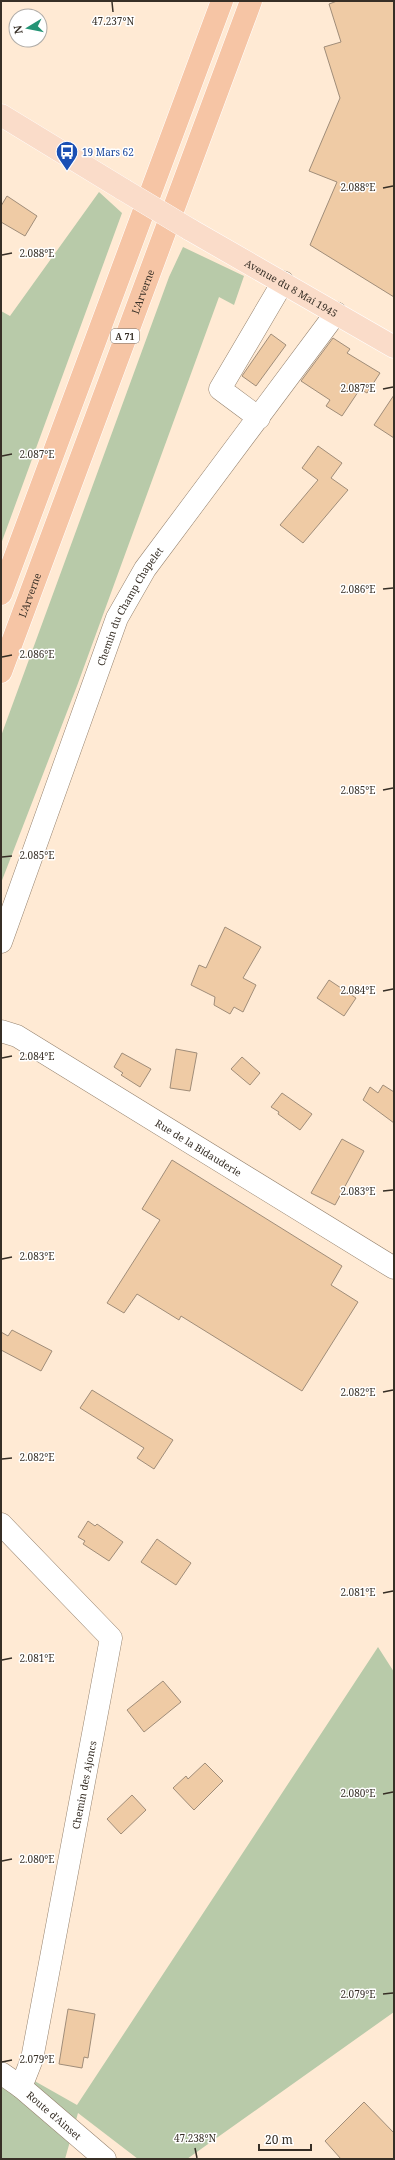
<svg xmlns="http://www.w3.org/2000/svg" width="395" height="2160" viewBox="0 0 395 2160" font-family="'Noto Serif',serif">
	<rect width="100%" height="100%" fill="#ffead4"/>
	<!-- green -->
	<g fill="#b8caa9">
		<path d="M99 192 122 213 1 544V311L10 316Z"/>
		<path d="M183 247 244 276 234 305 219 297 77 686 1 883V736L169 277Z"/>
		<path d="M378 1647 394 1672V2012L187 2159H138L78 2113 65 2159H1V2062L77 2105Z"/>
	</g>
	<!-- building -->
	<g fill="#efcba5" stroke="#a08d79">
		<path d="M337 1H394V297L310 245 337 182 309 171 340 98 324 47 341 42 329 4Z"/>
		<path d="M7 196 37 216 25 236 1 222V206Z"/>
		<path d="M271 334 286 345 256 386 242 376Z"/>
		<path d="M333 338 350 349 347 353 380 373 367 393 360 389 342 416 326 406 330 400 301 381Z"/>
		<path d="M394 395V438L374 425Z"/>
		<path d="M318 446 342 463 331 478 348 490 303 543 280 525 318 480 302 468Z"/>
		<path d="M225 927 261 947 243 978 256 985 243 1012 234 1007 230 1014 214 1005 215 997 191 985 199 965 206 968Z"/>
		<path d="M329 980 356 998 344 1016 317 998Z"/>
		<path d="M176 1049 197 1053 190 1091 170 1088Z"/>
		<path d="M122 1053 151 1069 140 1087 121 1075 123 1073 114 1067Z"/>
		<path d="M242 1057 260 1073 250 1085 231 1069Z"/>
		<path d="M383 1085 394 1092V1123L363 1100 370 1087 378 1093Z"/>
		<path d="M282 1093 312 1114 300 1130 278 1114 279 1112 271 1107Z"/>
		<path d="M342 1139 364 1151 335 1205 311 1193Z"/>
		<path d="M172 1160 342 1266 331 1285 358 1302 302 1391 181 1316 179 1320 137 1294 124 1313 107 1303 160 1220 142 1209Z"/>
		<path d="M12 1330 52 1351 41 1371 1 1350V1332L8 1336Z"/>
		<path d="M92 1390 173 1440 154 1469 137 1458 144 1448 80 1408Z"/>
		<path d="M88 1521 95 1526 97 1524 123 1542 109 1561 83 1544 85 1541 78 1537Z"/>
		<path d="M157 1539 191 1563 176 1585 141 1562Z"/>
		<path d="M163 1681 181 1702 144 1732 127 1710Z"/>
		<path d="M205 1763 223 1781 194 1810 173 1788 186 1776 188 1779Z"/>
		<path d="M132 1795 146 1810 121 1834 107 1819Z"/>
		<path d="M68 2009 95 2014 88 2058 84 2057 82 2068 59 2064Z"/>
		<path d="M364 2102 394 2133V2159H341L325 2141Z"/>
	</g>
	<g fill="none" stroke-linecap="round" stroke-linejoin="round">
		<!-- minor casing -->
		<g stroke="#96836f" stroke-width="23">
			<g id="minor">
				<path d="M259 418 220 389 283 282"/>
				<path id="s1" d="M1 942 117 618 145 569 336 313"/>
				<path id="s2" d="M1 1031 17 1036 394 1268"/>
				<path d="M1 1524 111 1638 32 2059 21 2087"/>
				<path id="s3" d="M1 2073 21 2087 105 2159"/>
			</g>
		</g>
		<!-- major casing -->
		<g stroke="#fff" stroke-width="23">
			<g id="major">
				<path d="M1 115 124 190"/>
				<path id="s4" d="M189 229 394 347"/>
			</g>
		</g>
		<!-- highway casing -->
		<g stroke="#fff" stroke-width="23">
			<g id="highway">
				<path d="M1 594 222 1"/>
				<path id="s5" d="M1 672 251 1"/>
			</g>
		</g>
		<!-- minor -->
		<use href="#minor" stroke="#fff" stroke-width="22"/>
		<!-- major -->
		<use href="#major" stroke="#fadcc9" stroke-width="22"/>
		<!-- highway -->
		<use href="#highway" stroke="#f6c5a5" stroke-width="22"/>
		<!-- major-bridge casing -->
		<g stroke="#fff" stroke-width="23" stroke-linecap="butt">
			<path id="major-bridge" d="M124 190 189 229"/>
		</g>
		<!-- major-bridge -->
		<use href="#major-bridge" stroke="#fadcc9" stroke-width="22"/>
	</g>
	<!-- ticks -->
	<path fill="none" stroke="#372f26" stroke-width="1.5" d="M112 2 113 12M383 188 393 186M2 255 12 253M383 389 393 387M2 456 12 454M383 589 393 588M2 657 12 655M383 790 393 788M2 857 12 856M383 991 393 989M2 1058 12 1056M383 1191 393 1190M2 1259 12 1257M383 1392 393 1390M2 1459 12 1458M383 1593 393 1591M2 1660 12 1658M383 1794 393 1792M2 1861 12 1859M383 1994 393 1993M2 2062 12 2060M195 2148 197 2158"/>
	<!-- icons -->
	<defs>
		<g id="bus-pin" transform="scale(1.15)"><path d="M0 17L-7.5 6A9.5 9.5 0 1 1 7.5 6Z" fill="#1a4fb4" stroke="#fff"/><path d="M-5-6H5V4H4V6H2V4H-2V6H-4V4H-5ZM-3.5-4V0h7V-4ZM-3.5 1.2v1.5H-2V1.2ZM2 1.2v1.5H3.5V1.2Z" fill="#fff"/></g>
	</defs>
	<g fill-rule="evenodd">
		<use href="#bus-pin" x="67" y="152"/>
	</g>
	<g text-anchor="middle" dominant-baseline="central" stroke-width="3" stroke-linejoin="round" paint-order="stroke">
		<!-- shield labels -->
		<rect fill="#fff" stroke="#736d67" stroke-width="1" x="111" y="329" width="28" height="14" rx="3"/>
		<g font-size="9" font-weight="bold" fill="#372f26">
			<text x="125" y="336">A 71</text>
		</g>
		<!-- transit labels -->
		<g font-size="10" fill="#164399" stroke="#fff" text-anchor="start">
			<text x="82" y="152">19 Mars 62</text>
		</g>
		<!-- street labels -->
		<g font-size="10" fill="#372f26" stroke="#fff">
			<text stroke="none"><textPath href="#s4" startOffset="118">Avenue du 8 Mai 1945</textPath></text>
			<text stroke="none"><textPath href="#s5" startOffset="406">L'Arverne</textPath></text>
			<text stroke="none"><textPath href="#s5" startOffset="82">L'Arverne</textPath></text>
			<text stroke="none"><textPath href="#s1" startOffset="360">Chemin du Champ Chapelet</textPath></text>
			<text stroke="none"><textPath href="#s2" startOffset="230">Rue de la Bidauderie</textPath></text>
			<text transform="translate(84 1785) rotate(-79)">Chemin des Ajoncs</text>
			<text stroke="none"><textPath href="#s3" startOffset="68">Route d'Ainset</textPath></text>
		</g>
	</g>
	<g font-size="10" text-anchor="middle" fill="#372f26" stroke="#fff" stroke-width="3" stroke-linejoin="round" paint-order="stroke">
		<text x="113" y="25">47.237°N</text>
		<text x="358" y="191">2.088°E</text>
		<text x="37" y="257">2.088°E</text>
		<text x="358" y="392">2.087°E</text>
		<text x="37" y="458">2.087°E</text>
		<text x="358" y="593">2.086°E</text>
		<text x="37" y="658">2.086°E</text>
		<text x="358" y="794">2.085°E</text>
		<text x="37" y="859">2.085°E</text>
		<text x="358" y="994">2.084°E</text>
		<text x="37" y="1060">2.084°E</text>
		<text x="358" y="1195">2.083°E</text>
		<text x="37" y="1260">2.083°E</text>
		<text x="358" y="1396">2.082°E</text>
		<text x="37" y="1461">2.082°E</text>
		<text x="358" y="1596">2.081°E</text>
		<text x="37" y="1662">2.081°E</text>
		<text x="358" y="1797">2.080°E</text>
		<text x="37" y="1863">2.080°E</text>
		<text x="358" y="1998">2.079°E</text>
		<text x="37" y="2063">2.079°E</text>
		<text x="195" y="2142">47.238°N</text>
	</g>
	<!-- border -->
	<rect width="395" height="2160" fill="none" stroke="#372f26" stroke-width="4"/>
	<!-- north arrow -->
	<g transform="translate(28 28) rotate(260)"><circle r="19" fill="#ffffff" stroke="#afaca8"/>
	<path d="M0-3L7 15L0 10L-7 15Z" fill="#249475"/>
	<text y="-6" font-size="11" font-weight="bold" text-anchor="middle" fill="#372f26">N</text>
	</g>
	<!-- scale -->
	<path d="M259 2144v6h52v-6" fill="none" stroke="#372f26" stroke-width="2"/>
	<text x="265" y="2144" font-size="12" fill="#372f26" stroke="#ffffff" stroke-width="3" paint-order="stroke">20 m</text>
</svg>
